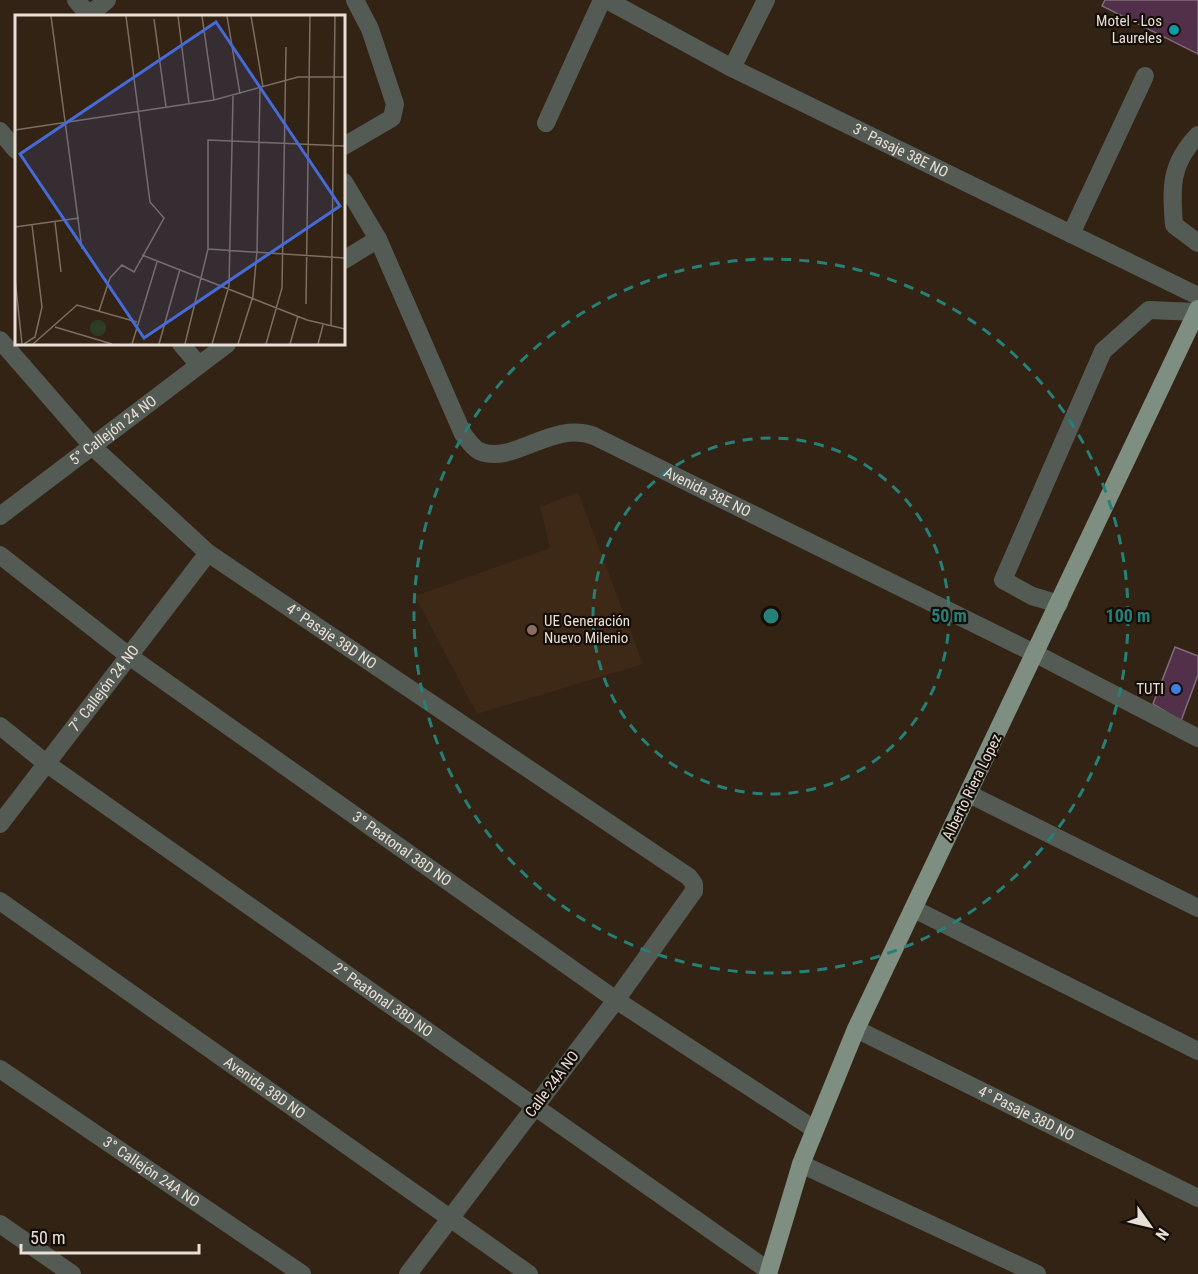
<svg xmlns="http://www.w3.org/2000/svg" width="1198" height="1274" viewBox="0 0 1198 1274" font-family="'Roboto Condensed',sans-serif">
	<rect width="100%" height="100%" fill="#332315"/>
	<!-- built -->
	<path fill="#3e2917" d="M578 492 643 664 477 714 415 596 550 548 540 507Z"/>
	<!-- building -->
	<g fill="#52304a" stroke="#806c7a" stroke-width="1.5">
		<path d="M1105 0H1198V54L1102 6Z"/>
		<path d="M1175 647 1198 656V675L1181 721 1153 704Z"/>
	</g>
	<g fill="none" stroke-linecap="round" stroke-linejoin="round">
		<!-- minor -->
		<g stroke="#535b54" stroke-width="18">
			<path d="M76 0 90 16"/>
			<path id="s1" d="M607 0 732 68 1198 296"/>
			<path d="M89 15 107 0"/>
			<path d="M732 68 766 0"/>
			<path d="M546 123 602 0"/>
			<path d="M0 131 16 150"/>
			<path d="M1198 135C1170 164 1171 187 1174 225L1198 243"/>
			<path d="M344 146 392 118 395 104 370 29 355 0"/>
			<path id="s2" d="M344 182 378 239 463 434C467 439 473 448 479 451 513 466 552 420 594 436L1036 654 1198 738"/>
			<path d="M1071 234 1145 76"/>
			<path d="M344 260 378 239"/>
			<path id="s3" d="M0 340 94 448 208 553 689 877 694 884V891L616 1000 408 1274"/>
			<path d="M181 344 199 365"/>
			<path id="s4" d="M0 516 227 344"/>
			<path id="s5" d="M0 555 129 656 616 1000 814 1129"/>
			<path d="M1059 604 1032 596 1003 580 1103 351 1149 310 1197 312"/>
			<path id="s6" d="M0 726 47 764 769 1271"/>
			<path d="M969 794 1198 908"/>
			<path id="s7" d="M0 824 208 553"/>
			<path id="s8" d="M0 901 529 1274"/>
			<path d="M914 909 1198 1051"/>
			<path id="s9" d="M856 1029 1198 1198"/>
			<path id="s10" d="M0 1069 302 1274"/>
			<path d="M801 1164 1037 1274"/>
			<path d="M0 1224 72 1274"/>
		</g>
		<!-- major -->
		<path stroke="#7e8f81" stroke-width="18" d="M768 1274 801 1164 856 1029 1198 309"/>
	</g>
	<!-- distance rings -->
	<g fill="none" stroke="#258078" stroke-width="3" stroke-dasharray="10 8">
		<circle cx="771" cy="616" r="178"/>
		<circle cx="771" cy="616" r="357"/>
	</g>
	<!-- markers -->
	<circle fill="#0f9aa8" stroke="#150e08" stroke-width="2" cx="1174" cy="30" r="6"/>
	<circle fill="#8d6e63" stroke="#150e08" stroke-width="2" cx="532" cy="630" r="6"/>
	<circle fill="#3f7fe0" stroke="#150e08" stroke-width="2" cx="1176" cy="689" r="6"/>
	<g text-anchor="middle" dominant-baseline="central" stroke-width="4.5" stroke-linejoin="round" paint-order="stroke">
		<!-- poi labels -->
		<g font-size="15" fill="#eadfd6" stroke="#150e08" text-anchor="end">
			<text x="1162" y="21">Motel - Los<tspan x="1162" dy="17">Laureles</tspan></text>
			<text x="544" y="621" text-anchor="start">UE Generación<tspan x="544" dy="17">Nuevo Milenio</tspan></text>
			<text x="1164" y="689">TUTI</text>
		</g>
		<!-- street labels -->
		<g font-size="15" fill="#eadfd6" stroke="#150e08">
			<text stroke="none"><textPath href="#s1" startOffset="330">3° Pasaje 38E NO</textPath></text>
			<text stroke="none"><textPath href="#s4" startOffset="142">5° Callejón 24 NO</textPath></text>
			<text stroke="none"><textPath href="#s2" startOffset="548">Avenida 38E NO</textPath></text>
			<text stroke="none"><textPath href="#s3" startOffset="447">4° Pasaje 38D NO</textPath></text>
			<text stroke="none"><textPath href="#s7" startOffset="171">7° Callejón 24 NO</textPath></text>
			<text transform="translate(972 787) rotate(-64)">Alberto Riera Lopez</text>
			<text stroke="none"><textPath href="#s5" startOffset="498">3° Peatonal 38D NO</textPath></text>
			<text stroke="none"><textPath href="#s6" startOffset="471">2° Peatonal 38D NO</textPath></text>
			<text transform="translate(552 1084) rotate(-53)">Calle 24A NO</text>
			<text stroke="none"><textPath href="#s8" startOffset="324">Avenida 38D NO</textPath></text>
			<text stroke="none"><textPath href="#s9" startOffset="190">4° Pasaje 38D NO</textPath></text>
			<text stroke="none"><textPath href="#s10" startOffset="183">3° Callejón 24A NO</textPath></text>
		</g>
	</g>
	<!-- overview -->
	<g transform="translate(15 15)">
		<rect width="330" height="330" fill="#332315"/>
		<path d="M75 313a8 8 0 1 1 16 0a8 8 0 1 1-16 0Z" fill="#2d3c27"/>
		<path fill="none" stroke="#7c6e62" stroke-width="1.5" d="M36 1 67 234M163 1 174 89M187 1 199 85M212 1 225 79M236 1 248 72M139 4 151 92M0 115 199 85 283 62H330M40 207 46 257M0 212 64 203M193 234 330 243M127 240 292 305 330 314M0 264 7 329M291 289 295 1M84 296 95 263 107 250 119 257 149 203 135 187 111 1M316 311 320 1M40 312 97 329M9 329 20 322 27 292 17 210M18 329 62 290 122 307M117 329 142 247M144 329 165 254M170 329 193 234V125L330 131M197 329 214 271 218 81M223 329 238 281 242 236 245 73M251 329 267 273 271 32M275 329 283 301M303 329 308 310"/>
		<path fill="#466bd8" fill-opacity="0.15" stroke="#466bd8" stroke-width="3" d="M201 7 325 191 129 323 5 139Z"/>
		<rect width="330" height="330" fill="none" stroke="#eadfd6" stroke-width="3"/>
	</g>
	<circle cx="771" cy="616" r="9" fill="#258078" stroke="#150e08" stroke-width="3"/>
	<g font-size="18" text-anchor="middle" font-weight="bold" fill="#258078" stroke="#150e08" stroke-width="4.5" stroke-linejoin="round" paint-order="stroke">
		<text x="949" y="622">50 m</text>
		<text x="1128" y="622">100 m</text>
	</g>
	<!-- north arrow -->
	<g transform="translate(1150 1226) rotate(124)" stroke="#150e08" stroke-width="4.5" paint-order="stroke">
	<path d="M0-4.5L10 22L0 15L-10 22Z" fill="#eadfd6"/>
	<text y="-9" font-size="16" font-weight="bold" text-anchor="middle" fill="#eadfd6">N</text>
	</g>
	<!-- scale -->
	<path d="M21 1244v9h178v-9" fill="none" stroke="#eadfd6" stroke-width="3"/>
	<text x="30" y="1244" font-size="18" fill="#eadfd6" stroke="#150e08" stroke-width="4.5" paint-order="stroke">50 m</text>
</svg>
